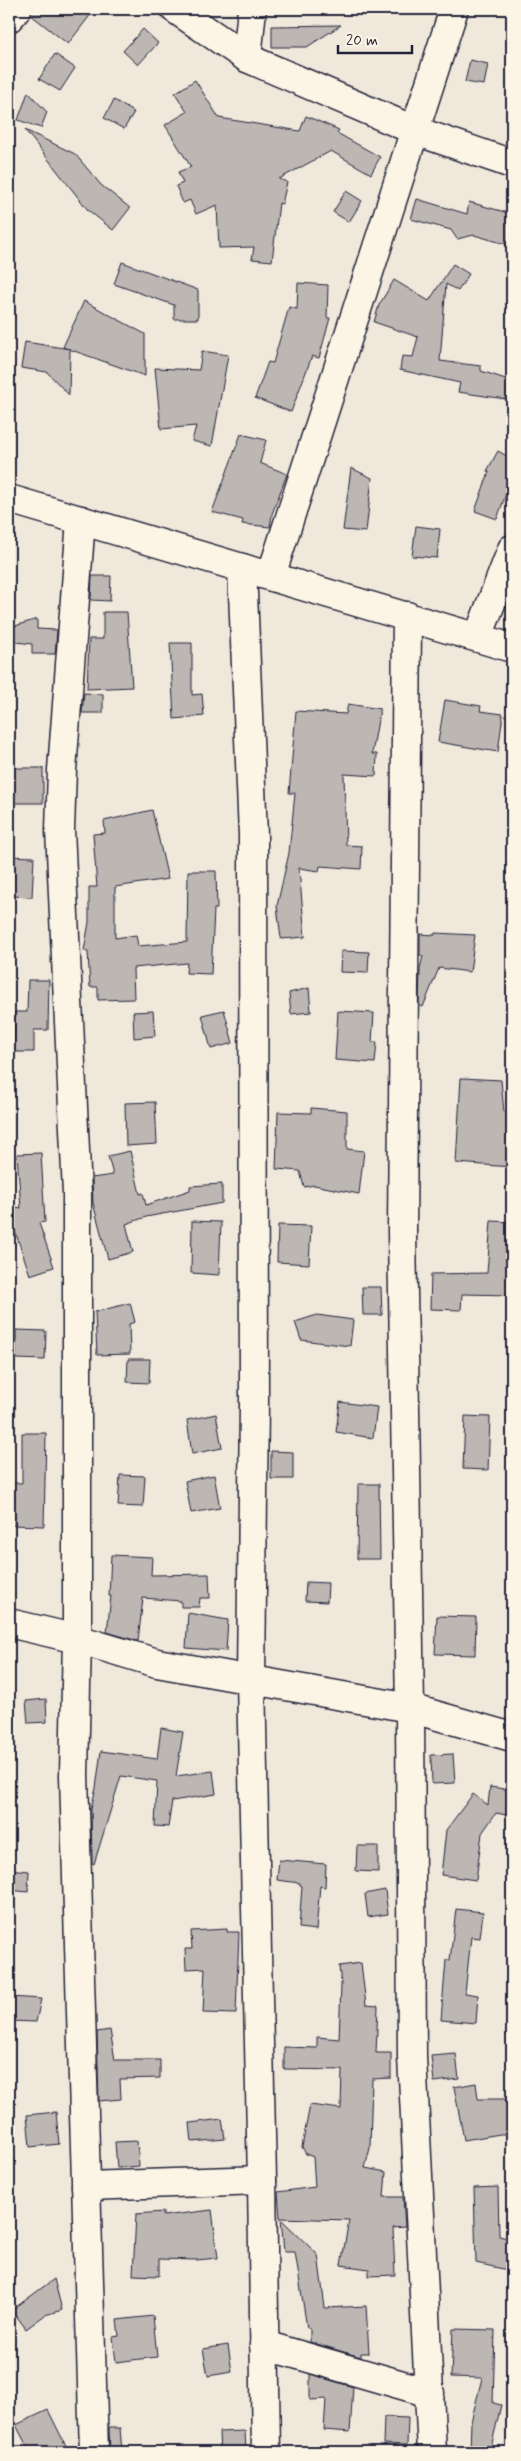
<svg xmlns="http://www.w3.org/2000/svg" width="521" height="2461" viewBox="0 0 521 2461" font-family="Mynerve,sans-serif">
	<rect width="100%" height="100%" fill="#efe8db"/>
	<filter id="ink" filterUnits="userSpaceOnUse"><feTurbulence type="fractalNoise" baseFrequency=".02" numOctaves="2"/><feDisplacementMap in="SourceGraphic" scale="10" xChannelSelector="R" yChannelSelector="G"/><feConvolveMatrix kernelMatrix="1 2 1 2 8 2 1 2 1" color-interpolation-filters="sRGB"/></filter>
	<g filter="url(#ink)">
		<!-- building -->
		<g fill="#bcb7b3" stroke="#22223b">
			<path d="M32 9H95L68 44 31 15Z"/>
			<path d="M341 25 307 47H272V26Z"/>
			<path d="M143 29 158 43 138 65 123 51Z"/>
			<path d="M55 54 75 68 60 91 39 79Z"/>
			<path d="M470 60 488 64 484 85 465 82Z"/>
			<path d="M195 80 219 118 300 131 306 116 339 130 337 133 380 157 371 174 331 151 279 179 287 182 282 204 279 203 272 261 252 259 254 247 219 248 217 205 196 214 190 200 183 203 176 186 183 183 178 172 191 167 165 125 187 112 175 93Z"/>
			<path d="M28 92 47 112 41 128 18 120Z"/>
			<path d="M114 100 134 112 124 129 104 118Z"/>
			<path d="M25 130 75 154 101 185 130 208 113 230 88 210Z"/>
			<path d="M346 191 362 201 349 222 333 212Z"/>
			<path d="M417 199 467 214 469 202 512 214V231L509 245 474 235 457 239 451 230 411 219Z"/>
			<path d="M122 262 198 290V319H174V305L114 284Z"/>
			<path d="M453 264 469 274 458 291 446 284 440 361 481 366V371L512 381V400L458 392 460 383 400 370 402 356 413 357 418 337 374 322 379 305 394 280 429 301Z"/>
			<path d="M298 283 328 285 327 318H330L319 358 312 356 291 412 255 398 268 362 273 363 289 307 297 309Z"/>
			<path d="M84 301 145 334V376L63 347Z"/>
			<path d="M25 342 70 349 69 395 47 372 21 368Z"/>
			<path d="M202 351 228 355 212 446 192 441 196 426 161 429 155 368 199 370Z"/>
			<path d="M241 434 266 440 260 463 287 474 272 514 270 527 242 524 243 520 212 512Z"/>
			<path d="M498 451 512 459V477L497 519 475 511 489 472 487 471Z"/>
			<path d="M351 468 372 478 366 532 343 530Z"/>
			<path d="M416 526 440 529 437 558 412 556Z"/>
			<path d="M92 576H111L110 601 91 600Z"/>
			<path d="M103 612H127L132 687 87 689 89 639H103Z"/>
			<path d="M37 619V629L57 630 55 654H32V644L9 641V628Z"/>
			<path d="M170 643H192V695L202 694 204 716 174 719Z"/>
			<path d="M84 693 103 694V713H82Z"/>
			<path d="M445 700 481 706 480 711 503 714 498 752 438 742Z"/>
			<path d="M348 704 380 709 372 754H377L376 776 344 774 346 845 362 846 361 869 320 866 319 871 299 868 305 937 281 939 277 906 289 853 295 793H289L296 711 346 714Z"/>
			<rect x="9" y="768" width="34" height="35"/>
			<path d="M152 810 168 879 115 887V938L136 935 138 946 187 942 188 871H216L217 909H214L211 974 186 973 187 963 133 968 134 999 98 1000V987H90L88 952 84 951 89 922V887H97L93 834 105 833 104 821Z"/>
			<path d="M9 856 34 857 32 897 9 896Z"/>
			<path d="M435 933 475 935 470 972 439 968 423 1007 419 1005 420 969 423 956H420V934L435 935Z"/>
			<path d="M341 951 369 952 368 973 340 972Z"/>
			<path d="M28 980H49L48 1030H34V1052H14L15 1012H27Z"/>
			<path d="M309 988 311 1012 291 1014 289 993Z"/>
			<path d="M224 1010 233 1043 211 1049 202 1015Z"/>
			<path d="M153 1011 155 1036 134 1038 133 1012Z"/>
			<path d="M338 1011 374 1013 372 1042H377L375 1063 335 1060Z"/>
			<path d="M461 1078 501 1080 504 1112 512 1111V1167L456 1163Z"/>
			<path d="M155 1102 157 1144 126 1146 125 1103Z"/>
			<path d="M311 1108 347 1111V1149L364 1151 359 1194 314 1185 304 1187 300 1171 276 1169 278 1112 311 1113Z"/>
			<path d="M130 1151 140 1194 143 1193 146 1205 190 1190V1186L222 1184V1203L146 1217 126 1224 133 1252 108 1259 93 1203 92 1178 113 1175 108 1156Z"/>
			<path d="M41 1153 45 1222 39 1223 54 1267 30 1275 14 1228 16 1207 21 1208 17 1154Z"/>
			<path d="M192 1221 221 1222 219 1275 191 1273Z"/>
			<path d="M491 1221 512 1222V1295L462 1294 461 1310 430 1309 431 1274 487 1273Z"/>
			<path d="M278 1225 311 1226 309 1264 277 1262Z"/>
			<path d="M362 1287H381L382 1315H363Z"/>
			<path d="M130 1303 135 1322 129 1324 130 1354 97 1355 95 1312Z"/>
			<path d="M317 1315 353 1320 350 1346 301 1340 295 1322Z"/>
			<path d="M16 1330 46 1331 45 1360 16 1359Z"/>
			<path d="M128 1359H150L149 1383 127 1382Z"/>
			<path d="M340 1402 377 1407 373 1438 336 1432Z"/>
			<path d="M216 1414 222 1448 192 1454 187 1420Z"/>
			<path d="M465 1416 490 1417 488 1470 463 1469Z"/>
			<path d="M22 1433H46L44 1526 9 1525V1483H22Z"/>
			<path d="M271 1451 293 1452V1479H271Z"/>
			<path d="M120 1475 145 1476 143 1507 118 1506Z"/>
			<path d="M214 1475 220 1508 191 1513 185 1481Z"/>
			<path d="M358 1484H379L380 1559H357Z"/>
			<path d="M111 1555 152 1557 151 1575 209 1574 210 1598H200L199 1607H181V1601L143 1598 138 1641 107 1632 111 1596H109Z"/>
			<path d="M306 1582 328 1583 327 1602 305 1601Z"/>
			<path d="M188 1613 228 1620 226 1651 186 1648Z"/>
			<path d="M437 1616 476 1617 475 1655 435 1654Z"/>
			<path d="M46 1699 47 1722 28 1723 26 1701Z"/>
			<path d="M161 1728 183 1732 176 1776 213 1771 216 1794 172 1801 168 1827 155 1826 157 1781 121 1776 94 1864 92 1863 91 1808 96 1788 101 1751 157 1759Z"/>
			<path d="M453 1754 455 1783 432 1784 431 1755Z"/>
			<path d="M490 1787 512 1790V1816L496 1813 482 1833 476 1880 441 1875 446 1830 473 1794 488 1805Z"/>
			<path d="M357 1846H378V1872L356 1871Z"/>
			<path d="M279 1860 326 1864 325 1887 320 1886 316 1930 299 1928 302 1886 300 1885V1883L277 1880Z"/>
			<path d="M9 1869 29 1871 28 1892 9 1890Z"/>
			<path d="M385 1890 388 1914 368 1917 365 1894Z"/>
			<path d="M456 1909 483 1912 480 1938 471 1937 465 1993 478 1995 476 2023 441 2020 446 1960H450Z"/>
			<path d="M227 1929V1932H239L236 2014 203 2013 205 1968 186 1969 185 1949H192L191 1931Z"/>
			<path d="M361 1963 366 2005 378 2006 376 2053H391V2078L372 2079 370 2148 365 2168 386 2172 384 2197H403L405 2227 393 2228 395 2275 369 2276V2269L341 2265 349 2220 280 2218 278 2192 315 2187 313 2157 306 2154 302 2147 310 2105 341 2109 342 2070 284 2069V2047L317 2048V2037L339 2039 341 1985 339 1966Z"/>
			<path d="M9 1997 41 1999 36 2022 9 2021Z"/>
			<path d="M110 2030 115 2060H160V2078L120 2079 121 2099 99 2101 97 2032Z"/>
			<path d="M456 2054 459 2079 434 2082 431 2056Z"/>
			<path d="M476 2083 478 2099H512V2134H500L464 2140 454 2087Z"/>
			<path d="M56 2112 59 2144 30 2147 27 2115Z"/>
			<path d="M222 2119 225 2139 192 2142 190 2123Z"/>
			<path d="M137 2141 139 2166 117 2168 115 2142Z"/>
			<path d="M498 2187 499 2236 512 2239V2271L476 2263 474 2188Z"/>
			<path d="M212 2210 218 2258 196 2260 159 2259V2276L133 2275 136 2214 163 2212V2216Z"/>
			<path d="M281 2219 318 2255 325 2308 366 2306 369 2353H361V2357L310 2342V2328H307L295 2252H284Z"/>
			<path d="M54 2279 62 2310 45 2315 26 2329 12 2310Z"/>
			<path d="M153 2316 157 2357 116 2362 113 2337 119 2336 117 2320Z"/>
			<path d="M453 2329 495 2330 493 2403 501 2405 490 2452H470L471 2422 482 2378 451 2377Z"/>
			<path d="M228 2345 232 2372 208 2376 203 2349Z"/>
			<path d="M310 2374 353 2387 350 2432 324 2430 326 2399 310 2400Z"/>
			<path d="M48 2410 69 2452H30L16 2425Z"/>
			<path d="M384 2417 408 2418 407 2445 383 2444Z"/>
			<path d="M109 2428H120L122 2452H110Z"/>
			<path d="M245 2431 246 2452H220L219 2432Z"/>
		</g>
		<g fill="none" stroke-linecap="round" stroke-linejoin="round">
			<!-- minor casing -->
			<g stroke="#22223b" stroke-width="31">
				<g id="minor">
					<path d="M175 9 247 58 416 131 512 164"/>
					<path d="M9 18 17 9"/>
					<path d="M247 58 252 9"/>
					<path d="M81 520 62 770 60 830 77 1193V1639L74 1775 94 2452"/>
					<path d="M242 568 253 835 254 1402 251 1680 262 2180 266 2452"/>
					<path d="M271 576 454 9"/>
					<path d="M407 616 402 1232 410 1708 412 2057 432 2452"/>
					<path d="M478 637 512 549"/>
					<path d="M9 1623 77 1639 157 1663 410 1708 512 1737"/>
					<path d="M86 2186 262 2180"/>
					<path d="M264 2345 430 2393"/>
				</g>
			</g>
			<!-- tertiary casing -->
			<g stroke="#22223b" stroke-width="31">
				<path id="tertiary" d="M9 499 512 648"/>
			</g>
			<!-- minor -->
			<use href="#minor" stroke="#fcf5e5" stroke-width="28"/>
			<!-- tertiary -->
			<use href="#tertiary" stroke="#fcf5e5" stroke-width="28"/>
		</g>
	</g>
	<!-- margin -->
	<rect width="521" height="2461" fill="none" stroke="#fcf5e5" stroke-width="30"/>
	<rect x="15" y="15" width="491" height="2431" fill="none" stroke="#22223b" stroke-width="2" filter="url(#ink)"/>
	<!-- scale -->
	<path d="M338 45v8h74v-8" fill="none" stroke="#22223b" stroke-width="2.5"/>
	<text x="346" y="45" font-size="15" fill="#22223b" stroke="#fcf5e5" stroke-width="4" paint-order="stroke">20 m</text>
</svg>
